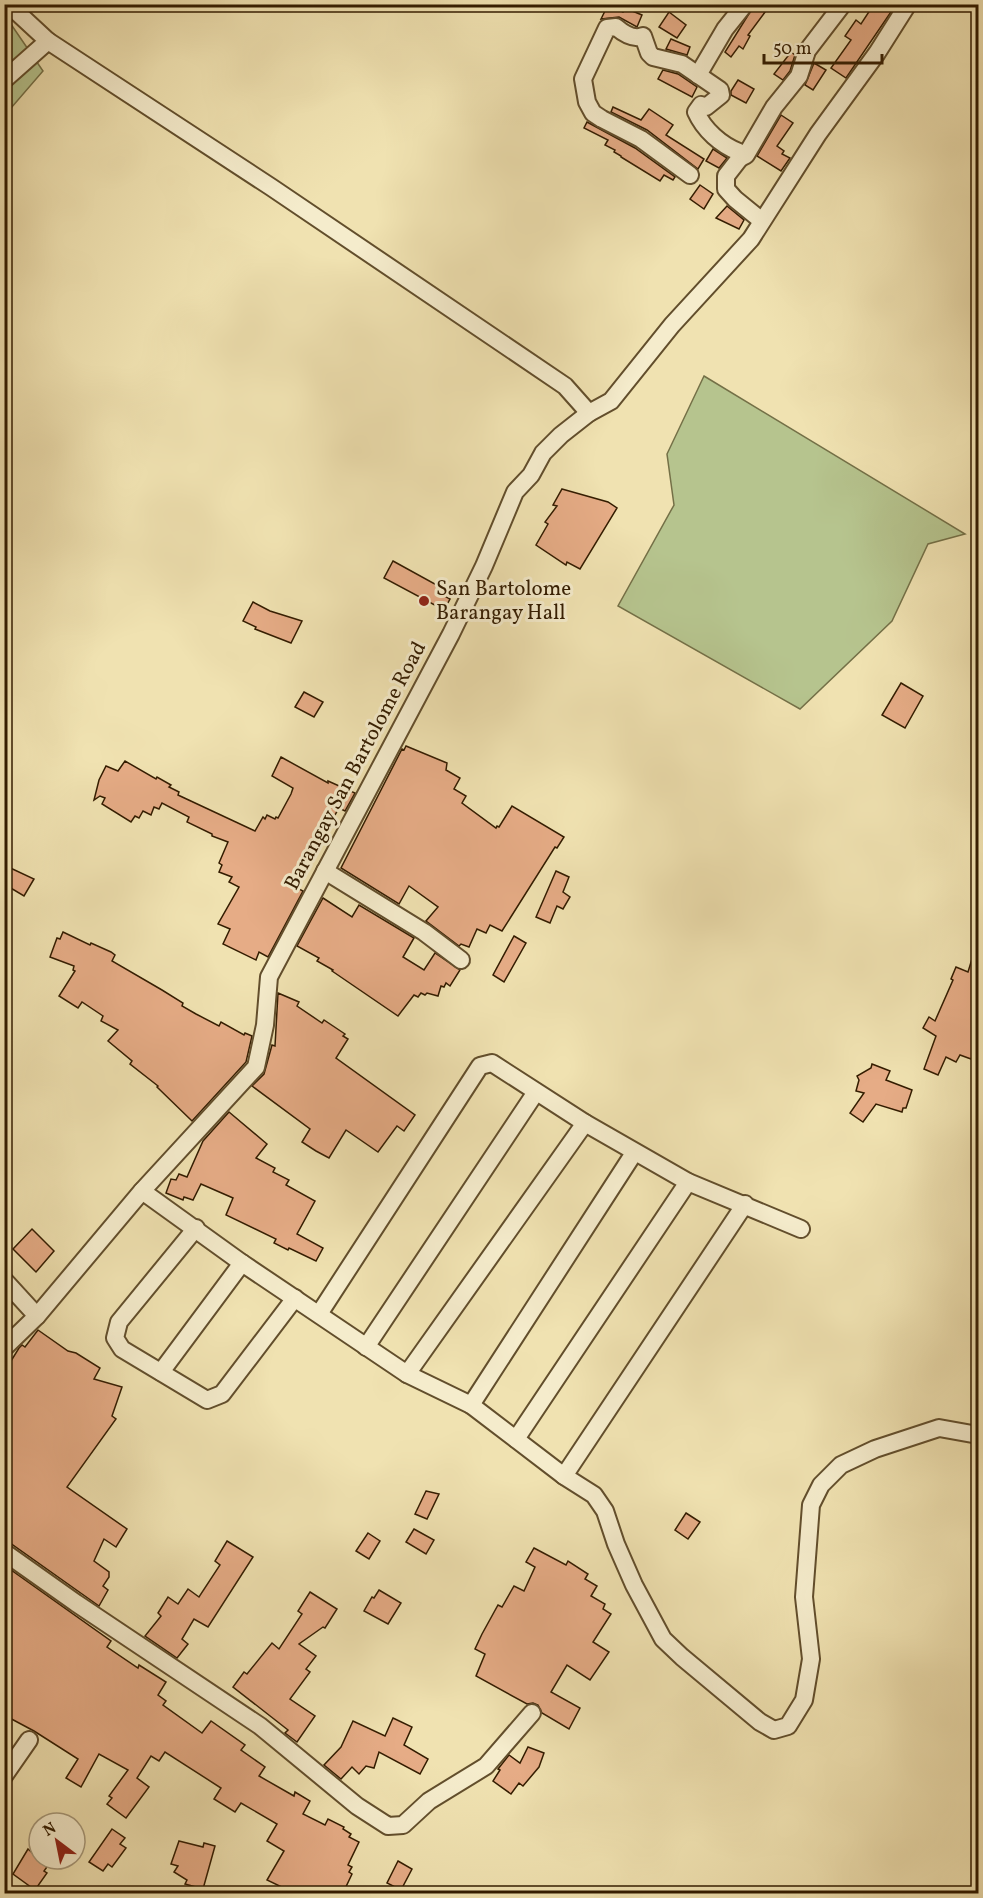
<svg xmlns="http://www.w3.org/2000/svg" width="983" height="1898" viewBox="0 0 983 1898" font-family="Vollkorn,serif">
	<rect width="100%" height="100%" fill="#f0e2b1"/>
	<filter id="stains"><feTurbulence type="fractalNoise" baseFrequency=".00333" numOctaves="4"/><feColorMatrix values="0 0 0 0 .2 0 0 0 0 .09 0 0 0 0 .02 0 0 0 .5 -.17"/></filter>
	<radialGradient id="worn" r=".72"><stop offset=".6" stop-color="#630" stop-opacity="0"/><stop offset="1" stop-color="#630" stop-opacity=".3"/></radialGradient>
	<!-- green -->
	<g fill="#b6c48e" stroke="#747047" stroke-width="1.5">
		<path d="M4 14 43 71 5 115H4Z"/>
		<path d="M704 376 965 534 928 544 892 621 800 709 618 606 674 505 667 454Z"/>
	</g>
	<!-- building -->
	<g fill="#e6ac86" stroke="#331c00" stroke-width="1.5">
		<path d="M755 4H771L748 35 750 36 743 49 739 46 731 57 725 52Z"/>
		<path d="M874 4H886L893 9 846 78 831 68 851 40 845 36 856 20 861 24Z"/>
		<path d="M608 5 623 12 625 8 642 15 637 27 619 17 601 19Z"/>
		<path d="M669 12 686 25 677 38 659 27Z"/>
		<path d="M671 39 690 47 687 55 666 49Z"/>
		<path d="M791 52 795 55 790 71 783 80 774 74Z"/>
		<path d="M814 63 826 70 813 90 805 85Z"/>
		<path d="M663 70 678 74 697 87 692 97 658 79Z"/>
		<path d="M738 80 754 89 746 103 731 95V91Z"/>
		<path d="M613 107 641 120 649 109 673 125 666 135 704 159 698 169 647 130 611 112Z"/>
		<path d="M781 115 793 123 777 146 784 151 782 154 790 158 781 171 757 156Z"/>
		<path d="M587 122 635 148 675 177 673 180 664 175 660 181 621 157V156L614 152 615 150 605 145 608 140 584 128Z"/>
		<path d="M713 149 727 158 719 168 706 161Z"/>
		<path d="M700 185 713 194 704 209 690 199Z"/>
		<path d="M727 206 744 220 739 229 716 218Z"/>
		<path d="M562 489 608 502 617 508 580 569 567 562 566 565 536 545 548 524 545 522 557 506 553 505Z"/>
		<path d="M393 561 444 589 441 594 450 599 444 610 384 578Z"/>
		<path d="M253 602 270 611 302 621 291 643 255 629 256 627 243 621Z"/>
		<path d="M901 683 923 696 905 728 882 715Z"/>
		<path d="M304 692 323 702 314 717 295 707Z"/>
		<path d="M406 746 447 763 446 770 460 778 454 789 466 796 462 803 496 828 497 826 499 827 512 806 564 837 557 848 555 847 502 931 490 925 486 933 477 929 469 947 461 944 459 946 426 921 438 907 409 886 399 904 341 868 402 749 404 750Z"/>
		<path d="M281 757 328 783V781L355 793 345 811 339 808 319 842 297 888 303 891 268 957 259 952 256 960 223 944 230 929 218 924 239 887 229 882 232 877 219 872 222 865 219 863 228 842 212 836V834L187 822 189 817 162 803 159 809 154 807 151 815 143 811 139 818 135 816 131 822 102 804 105 798 100 796 94 800 99 780 106 766 118 771 125 761 156 779 157 777 171 785 169 787 179 792 178 795 255 831 263 817 265 819 267 815 275 819 276 817 278 818 291 794 293 788 272 776Z"/>
		<path d="M4 865 34 879 24 896 4 884Z"/>
		<path d="M556 871 569 877 563 892 570 897 563 909 557 906 550 923 536 917Z"/>
		<path d="M323 898 352 917 359 905 414 938 403 957 424 970 435 953 460 970 450 986 446 983 444 987 441 986 438 996 427 993 425 995 421 993 418 997 414 995 398 1016 332 971 333 970 317 961 319 958 297 946Z"/>
		<path d="M63 932 90 945 91 943 111 952 115 955 112 961 162 990 183 1003 182 1006 196 1014 219 1026 221 1022 244 1035 245 1033 252 1036 246 1062 192 1121 157 1087 158 1086 130 1064 132 1061 108 1041 118 1030 101 1021 103 1016 82 1002 78 1008 59 996 75 971 73 970 74 966 50 957 57 938 60 939Z"/>
		<path d="M514 936 526 943 504 982 493 975Z"/>
		<path d="M975 949H978V1041L971 1059 960 1055 956 1062 946 1057 938 1075 924 1069 936 1036 923 1028 929 1017 935 1021 953 980 951 979 956 967 968 972Z"/>
		<path d="M278 993 299 1002 297 1006 322 1023 324 1020 345 1034 343 1036 348 1039 336 1058 415 1115 404 1131 397 1126 378 1152 346 1130 329 1158 316 1151 302 1142 310 1129 252 1086 264 1074 272 1045 275 1046Z"/>
		<path d="M872 1064 890 1071 886 1080 912 1090 906 1108H903L902 1112 876 1104 863 1122 850 1113 864 1093 856 1091 859 1080 857 1076 871 1068Z"/>
		<path d="M229 1112 267 1144 256 1158 275 1168 273 1172 289 1180 286 1185 315 1201 297 1234 323 1248 316 1261 289 1248 288 1250 274 1243 276 1239 226 1215 233 1198 201 1184 193 1200 184 1197 183 1200 166 1193 171 1179 176 1180 179 1174 187 1177 203 1141Z"/>
		<path d="M32 1229 54 1251 36 1272 13 1249Z"/>
		<path d="M38 1330 68 1351 76 1353 100 1368 94 1379 122 1387 112 1416 116 1419 67 1487 127 1529 116 1547 104 1539 94 1561 109 1572V1577L103 1586 108 1590 99 1606 10 1543 4 1542V1358L11 1361 19 1348 22 1345 25 1347Z"/>
		<path d="M426 1491 439 1494 427 1519 415 1514Z"/>
		<path d="M686 1513 700 1522 688 1539 675 1530Z"/>
		<path d="M414 1529 434 1540 426 1554 406 1542Z"/>
		<path d="M368 1533 380 1541 369 1559 356 1551Z"/>
		<path d="M227 1541 253 1557 208 1627 194 1619 182 1639 188 1644 177 1658 145 1636 161 1616 158 1613 168 1597 178 1604 188 1589 199 1597 220 1565 215 1561Z"/>
		<path d="M534 1548 566 1565 568 1561 588 1574 585 1579 597 1586 591 1596 605 1604 603 1609 611 1614 593 1642 609 1652 590 1680 567 1665 551 1692 580 1708 569 1729 542 1713 538 1705 533 1703 527 1704 476 1676 485 1654 475 1649 482 1634 498 1605 502 1607 514 1586 524 1591 535 1567 526 1562Z"/>
		<path d="M4 1565 111 1641 107 1647 138 1668 139 1665 166 1682 158 1695 166 1701 163 1705 202 1733 211 1721 245 1745 241 1750 265 1767 259 1776 294 1796 295 1792 310 1801 303 1814 325 1825 328 1819 344 1827 343 1829 351 1834 349 1837 359 1842 348 1865 352 1867 349 1872 352 1874 343 1893H294L267 1880 284 1851 267 1841 277 1824 241 1803 235 1812 214 1799 221 1788 165 1752 159 1761 151 1756 137 1778 149 1787 126 1818 107 1804 112 1798 109 1796 128 1770 99 1754 81 1787 66 1778 78 1759 34 1731 4 1715Z"/>
		<path d="M379 1590 401 1603 388 1624 364 1611 372 1597 374 1598Z"/>
		<path d="M310 1592 337 1609 325 1628 323 1627 299 1644 316 1656 306 1669 310 1672 290 1699 315 1716 297 1742 285 1733 288 1730 233 1687 244 1672 247 1674 272 1643 279 1649 302 1614 298 1611Z"/>
		<path d="M393 1718 412 1727 404 1745 428 1759 420 1774 379 1752 374 1768 366 1766 359 1774 352 1767 341 1779 324 1765 341 1747 353 1721 385 1736Z"/>
		<path d="M528 1747 544 1753 539 1767 523 1786 519 1783 511 1794 493 1781 500 1770 498 1769 509 1755 520 1763Z"/>
		<path d="M112 1829 125 1838 120 1844 126 1848 112 1867 108 1864 103 1871 89 1862Z"/>
		<path d="M179 1841 203 1847 204 1843 215 1846 203 1889 185 1884 187 1880 174 1872 178 1866 171 1864Z"/>
		<path d="M28 1849 39 1859 49 1864 44 1871 47 1873 35 1890 13 1874Z"/>
		<path d="M398 1861 412 1869 401 1890 387 1883Z"/>
	</g>
	<g fill="none" stroke-linecap="round" stroke-linejoin="round">
		<!-- minor casing -->
		<g stroke="#624e2c" stroke-width="20">
			<g id="minor">
				<path d="M48 41 271 187 565 386 589 413"/>
				<path d="M698 75 725 29 745 4"/>
				<path d="M4 80 48 41 8 4"/>
				<path d="M740 158 746 155 774 107 799 76 807 51 843 4"/>
				<path d="M690 175 641 139 602 119 593 113 587 102 583 79 607 28 616 27C623 33 633 40 643 36L649 53 653 57 682 64 720 90 721 95 706 107 701 105 696 112C704 130 721 145 739 152L740 158 726 176V189L735 199 762 221"/>
				<path d="M325 871 424 932 461 960"/>
				<path d="M142 1191 242 1263 407 1374 471 1405 564 1476 745 1204"/>
				<path d="M196 1228 119 1322 115 1338 122 1349 207 1400 222 1394 295 1298"/>
				<path d="M4 1280 37 1316"/>
				<path d="M319 1314 480 1066 492 1063 585 1123 688 1182 801 1229"/>
				<path d="M366 1347 536 1092"/>
				<path d="M4 1348 37 1316 142 1191 256 1067 265 1025 269 977 451 634 484 566 515 492 531 475 543 453 561 435 589 413 611 401 672 325 751 239 818 134 877 53 908 4"/>
				<path d="M161 1372 242 1263"/>
				<path d="M407 1374 585 1123"/>
				<path d="M471 1405 634 1153"/>
				<path d="M516 1439 688 1182"/>
				<path d="M564 1476 594 1495 605 1511 616 1544 634 1585 663 1639 682 1657 760 1722 774 1730 788 1726 804 1700 811 1659 804 1597 811 1505 821 1485 841 1465 875 1449 939 1428 978 1435"/>
				<path d="M4 1552 76 1603 260 1726 357 1806 388 1826 403 1825 429 1801 486 1766 532 1713"/>
				<path d="M4 1776 29 1740"/>
			</g>
		</g>
		<!-- minor -->
		<use href="#minor" stroke="#f5eccc" stroke-width="16"/>
	</g>
	<!-- markers -->
	<circle fill="#8f2418" stroke="#f5eccc" stroke-width="2" cx="424" cy="601" r="6"/>
	<g text-anchor="middle" dominant-baseline="central" stroke-width="6" stroke-linejoin="round" paint-order="stroke">
		<!-- poi labels -->
		<g font-size="21" fill="#331c00" stroke="#f5eccc" text-anchor="start">
			<text x="436" y="589">San Bartolome<tspan x="436" dy="24">Barangay Hall</tspan></text>
		</g>
		<!-- street labels -->
		<g font-size="21" fill="#331c00" stroke="#f5eccc">
			<text transform="translate(356 766) rotate(-62)">Barangay San Bartolome Road</text>
		</g>
	</g>
	<!-- margin -->
	<rect width="983" height="1898" fill="none" stroke="#f0e2b1" stroke-width="24"/>
	<rect x="6" y="6" width="971" height="1886" fill="none" stroke="#331c00" stroke-width="3"/>
	<rect x="12" y="12" width="959" height="1874" fill="none" stroke="#331c00" stroke-width="1.5"/>
	<!-- north arrow -->
	<g transform="translate(57 1841) rotate(328)"><circle r="28" fill="#f5eccc" stroke="#a7997a" stroke-width="1.5"/>
	<path d="M0-4.5L10 22L0 15L-10 22Z" fill="#8f2418"/>
	<text y="-9" font-size="16" font-weight="bold" text-anchor="middle" fill="#331c00">N</text>
	</g>
	<!-- scale -->
	<path d="M764 54v9h118v-9" fill="none" stroke="#331c00" stroke-width="3"/>
	<text x="773" y="54" font-size="18" fill="#331c00" stroke="#f5eccc" stroke-width="4.5" paint-order="stroke">50 m</text>
	<rect width="100%" height="100%" filter="url(#stains)"/>
	<rect width="100%" height="100%" fill="url(#worn)"/>
</svg>
